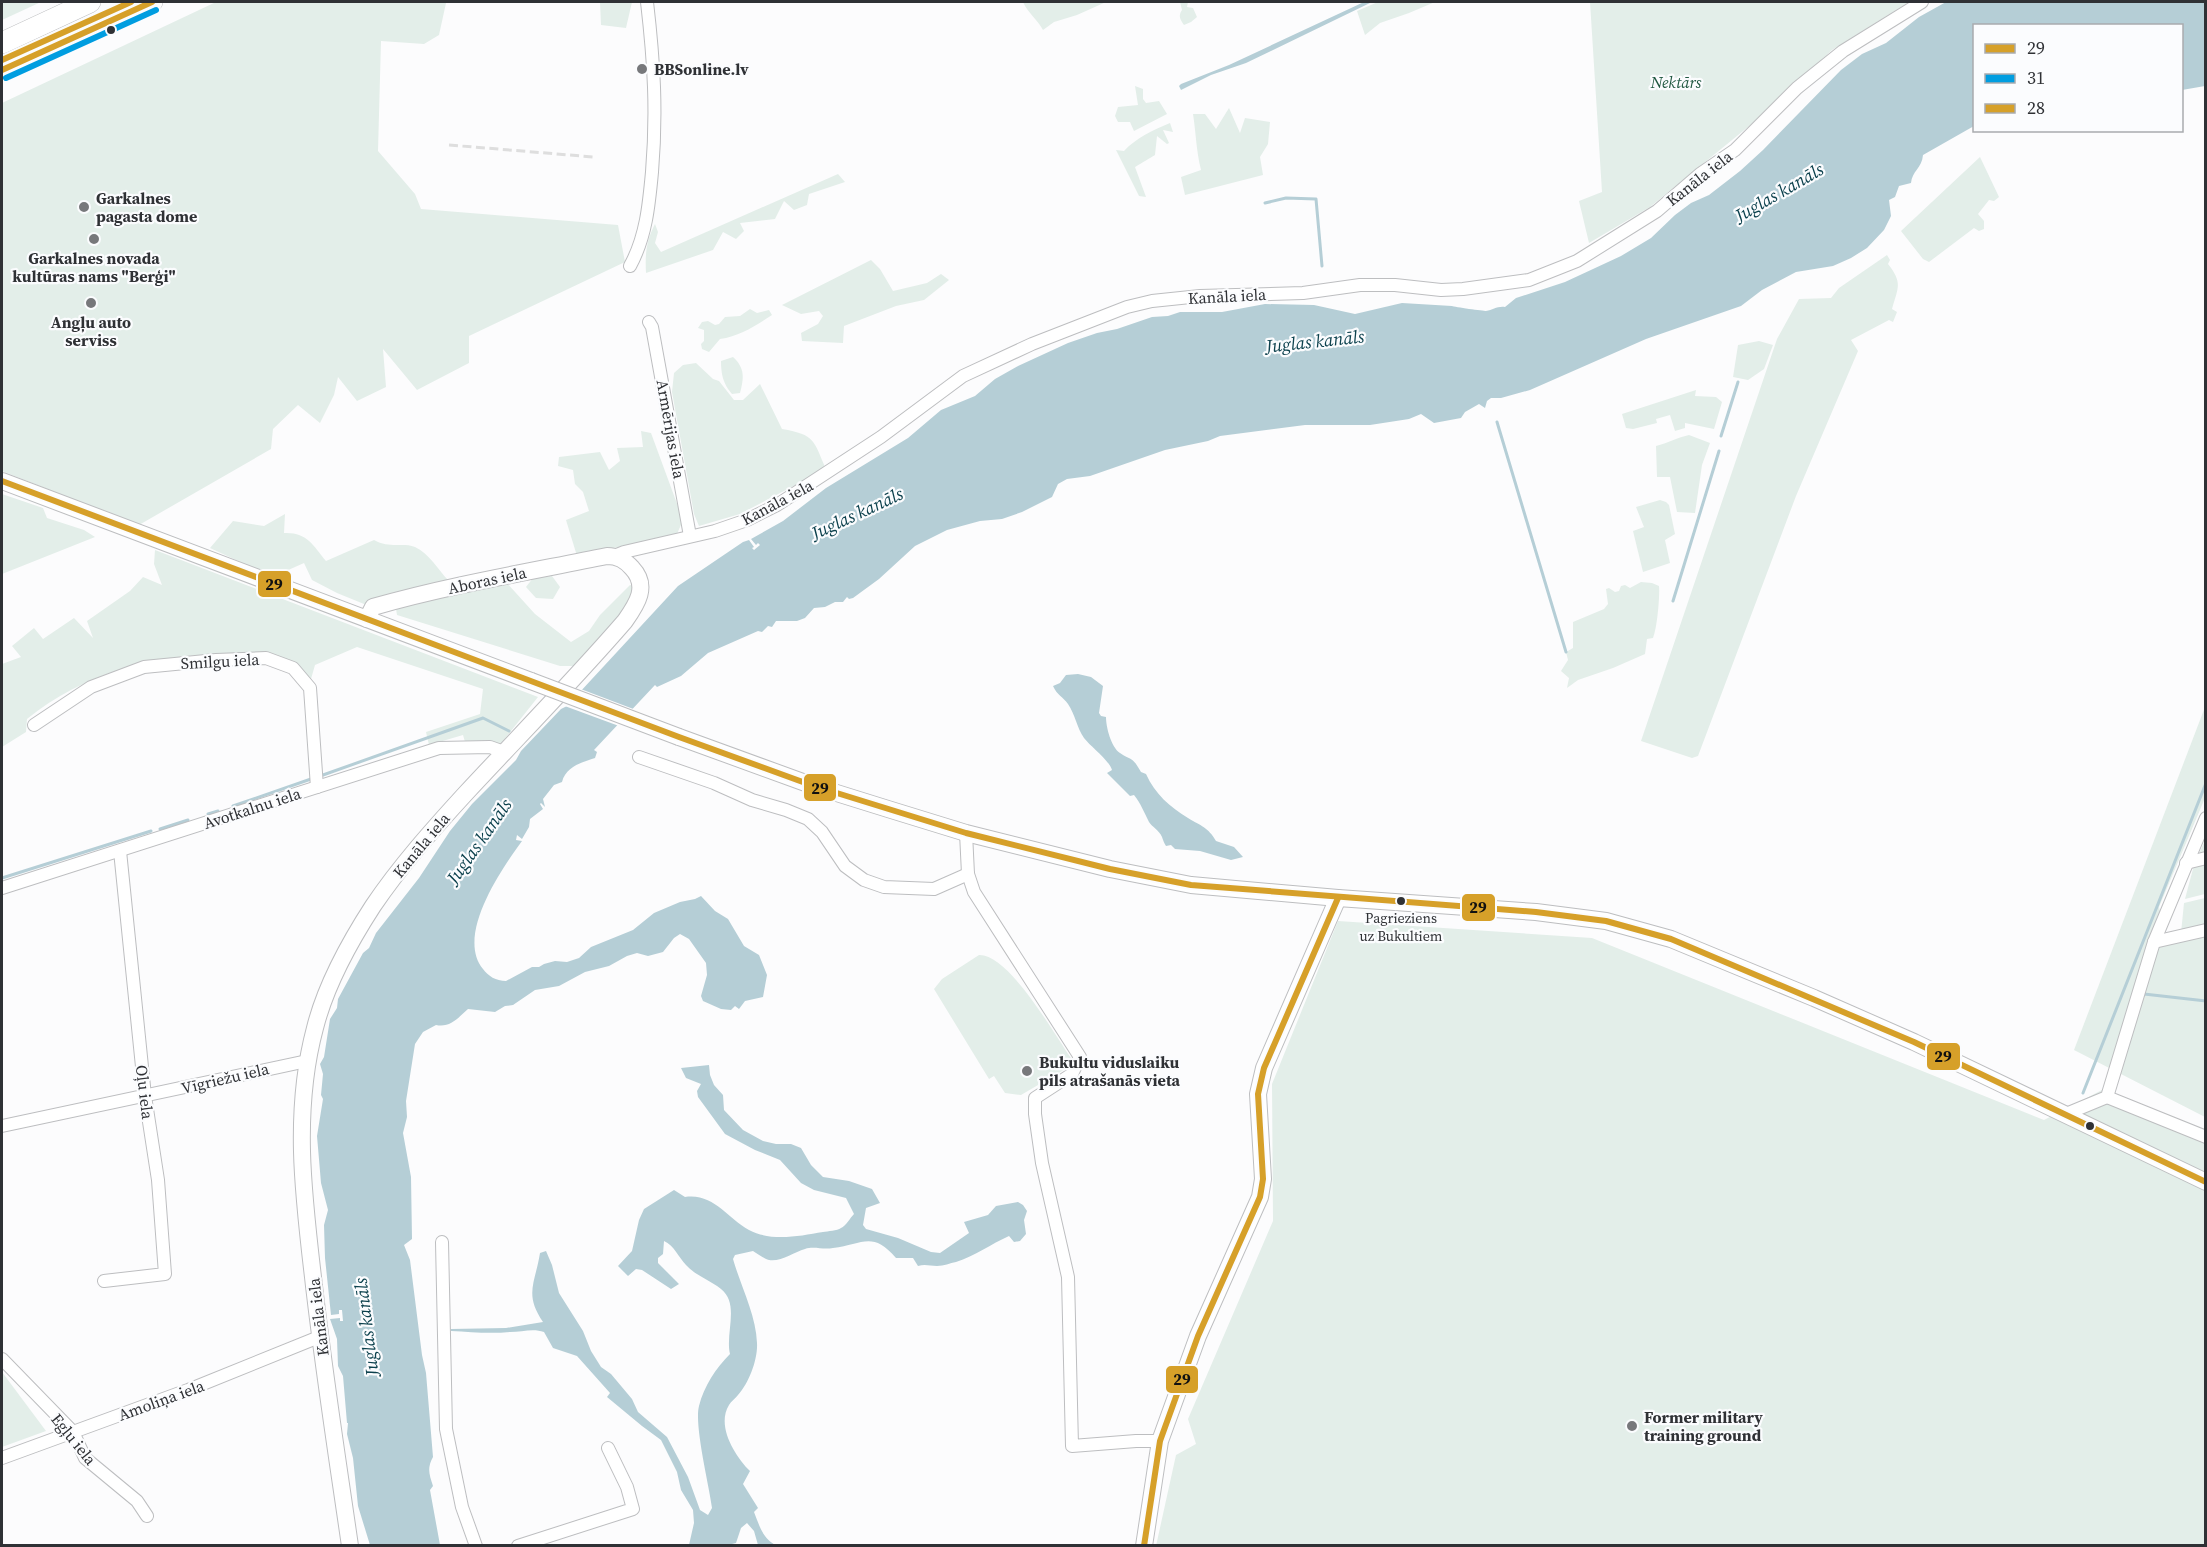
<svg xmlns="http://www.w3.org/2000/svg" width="2207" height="1547" viewBox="0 0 2207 1547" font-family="'Source Serif 4',serif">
	<rect width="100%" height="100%" fill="#fcfcfd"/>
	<!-- green -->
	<g fill="#e3eee9">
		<path d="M2 2H41L2 20Z"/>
		<path d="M216 2H545L446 3 439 35 424 44 381 41 378 151 415 194 421 209 618 225 625 262 469 336V363L417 390 383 349 386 387 357 401 338 377 334 395 320 423 298 405 273 429 271 449 139 525 2 471V103Z"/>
		<path d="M600 2H632L626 28 601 25Z"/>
		<path d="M1023 2H1106L1077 15 1054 22 1043 30C1037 19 1028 13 1023 2Z"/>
		<path d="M1180 2H1188L1187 7 1193 8 1197 17 1191 22 1184 25C1180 19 1178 16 1182 10Z"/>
		<path d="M1378 2H1435L1409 13 1380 23 1365 35 1357 11Z"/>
		<path d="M1590 2H1909L1832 50 1759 118 1650 207 1589 243 1579 201 1602 192Z"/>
		<path d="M1135 86 1143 89V99L1146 103 1159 101 1167 114 1134 131 1130 122H1118L1115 116 1118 107 1138 105Z"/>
		<path d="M1229 108 1240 133 1245 118 1270 122 1268 144 1260 157 1263 175 1185 195 1181 177 1201 170C1196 150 1196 133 1193 114H1205L1216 129Z"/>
		<path d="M1170 123 1173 132 1163 130 1169 143 1167 144 1157 136 1155 155 1135 167 1146 197 1139 196 1116 150 1124 151C1136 138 1153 130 1170 123Z"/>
		<path d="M1980 157 1999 197 1994 201 1989 200 1978 214 1984 221V229L1979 231 1974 228 1929 262 1923 259 1901 231Z"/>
		<path d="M838 174 845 182 809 194 807 205 794 210 784 201 775 219 740 223 744 231 736 239 723 232 713 250 646 273C645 255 646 241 655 224L658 232 655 243 661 252Z"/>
		<path d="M1887 255 1890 260 1888 264C1903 283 1898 287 1892 309L1897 312 1893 322 1889 320 1851 340 1858 351 1796 496 1698 756 1692 758 1641 741 1777 339 1799 299 1831 298 1839 288Z"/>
		<path d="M871 260 880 269 893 291 927 283 941 274 949 280 924 300 896 306 844 326 843 343 802 341 801 333 818 324 823 316 819 311 801 314 782 305Z"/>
		<path d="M750 309 757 313 769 310 772 315C755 326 740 336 720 339L709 352 702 349 701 344 704 341V330L698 328 702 322 708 321 715 325 719 324 725 317 740 316Z"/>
		<path d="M1759 341 1773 345 1764 369 1748 380 1733 377 1738 345Z"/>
		<path d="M733 357C745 368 744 378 740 393L732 394C723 384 721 374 721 361Z"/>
		<path d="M696 363 713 379 719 381 734 400H743L760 384 782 429C816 435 813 440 826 469L740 514 699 526 694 514 672 392 674 373 683 365Z"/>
		<path d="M1696 390 1695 396 1716 397 1722 402 1714 429 1685 423V428L1675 431 1670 415 1656 419 1657 423 1633 429 1626 428 1622 414Z"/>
		<path d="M641 431 651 433 683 520 677 534 577 556 566 520 589 511 583 492 575 484 573 470 558 466 559 457 600 452 609 470 620 461 617 448 643 447Z"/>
		<path d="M1689 435 1710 443 1702 465 1695 513 1677 512 1670 477H1657L1656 446C1668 443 1676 438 1689 435Z"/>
		<path d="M2 494 43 508 47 518 84 530 95 537 2 574Z"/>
		<path d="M1660 500 1666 502 1669 505 1675 534 1665 540 1670 563 1643 572 1633 531 1644 527 1636 507Z"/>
		<path d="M285 514 284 533C307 532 313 545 326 561L374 540C390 549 403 542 415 547 430 554 438 570 449 581L364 604 337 593 312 580 304 563 277 575 251 567 210 548 233 521 264 526Z"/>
		<path d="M155 550 538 697 503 741 490 752 467 749 463 735 429 745 426 732 480 714 483 689 357 647 315 665 309 686C298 679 274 658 264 655 255 652 241 654 232 654 158 653 85 672 27 719L26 732 2 747V664L21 657 12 646 34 628 43 639 74 618 93 638 87 621 130 591 143 577 162 585 154 564Z"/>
		<path d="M552 576 560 587 553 599 536 598 526 587 533 578Z"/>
		<path d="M506 582 535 614 571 642 589 631 600 615 630 585 636 587 632 601 577 666H560L397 615 396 609Z"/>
		<path d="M1641 582 1652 583 1659 586C1660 597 1657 629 1653 638L1647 639 1645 654 1613 668 1578 680 1567 688 1569 678 1561 671 1568 660 1566 652 1573 648V622L1604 609 1608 604 1606 589 1609 588 1615 592 1619 591 1621 586 1625 585 1630 588Z"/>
		<path d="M2205 707V798L2159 907 2166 936 2181 933 2184 903 2205 898V1117L2074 1050Z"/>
		<path d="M2205 840V894L2185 899 2194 865Z"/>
		<path d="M1338 921 1592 938 2044 1120 2102 1090 2205 1141V1545L1156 1546 1176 1455 1196 1444 1188 1419 1273 1221 1272 1084Z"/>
		<path d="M979 955C1009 954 1054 1034 1071 1058L1067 1068 1021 1095 1005 1093 994 1076 989 1079 934 989 942 979Z"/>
		<path d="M2 1372 46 1431 2 1447Z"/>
	</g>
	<!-- water -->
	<g fill="#b5ced6">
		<path d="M1364 2H1372L1246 63 1211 75 1181 90 1179 86 1181 84 1229 65Z"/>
		<path d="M1946 2H2205V86L2182 90V26H1974V126L1923 155C1922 168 1912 171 1911 183L1899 186 1895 197 1889 200 1891 216 1884 230 1867 248 1851 258 1833 266 1796 272 1762 290 1741 306 1646 339 1530 390 1501 398H1491L1487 401 1485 408 1479 404 1465 412 1461 418 1434 423 1421 414 1409 419 1370 425H1305L1220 436 1208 441 1165 450 1090 476 1067 479 1058 484 1052 497 1022 512 1002 519 980 521 947 530 915 546 879 579 853 598 849 599 847 597 843 602H835L825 607 814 608 805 618 797 621H776L772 627 768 626 762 632 758 631 708 653 681 676 657 687 655 685 594 750 597 752 595 758C583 762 566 766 562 782L554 785 543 799 545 807 541 803 540 804 543 809 530 819 529 827 522 839 517 835 516 840 522 841C503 867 455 935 483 969 488 976 496 981 506 981L532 967H539L544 964 555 961 567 962 579 958 591 947 633 930 654 913 680 902 695 899 701 896 715 911 728 919 744 946 759 955 767 975 763 997 745 1001 739 1009 735 1006 731 1010 721 1009 703 1001 701 996 707 975 706 963 689 939 680 934 674 938 663 952 648 956 637 953 627 956 609 966 585 972 559 986 535 990 513 1005 505 1006 495 1012 468 1009C458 1018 450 1028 436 1025L423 1032 415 1044 406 1101 407 1117 403 1133 411 1177 412 1239 404 1245 410 1260 422 1355 426 1373 433 1457C427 1468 429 1474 433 1486L430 1490 440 1545H370L358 1506 353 1458 347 1434 348 1423H347L343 1376 338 1366 337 1339 330 1319 340 1318V1321H343L342 1310H339V1314L331 1315 325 1258 324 1225 328 1210 321 1183 317 1136 323 1099 321 1095 323 1074 320 1064 324 1057 330 1019 337 1008 338 999 363 953 369 948 376 933 419 878 450 831 472 804 516 760 521 751 561 709 567 706 678 586 743 542 749 540 754 547 752 548 754 550 760 545 758 543 756 545 751 539 783 521 826 488 908 438 941 410 975 396 995 379 1018 366 1068 343 1097 333 1117 329 1152 317 1168 316 1180 312H1222L1265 304 1314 305 1355 314 1402 303 1452 306C1454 307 1484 311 1486 311 1493 310 1497 306 1505 307L1516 298 1565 282 1621 256 1651 238 1675 215 1691 203 1709 195 1740 171 1763 150 1841 70 1862 54 1886 43 1919 17Z"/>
		<path d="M1078 674 1091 677 1103 686 1099 713 1101 716 1106 717C1106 727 1111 747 1120 753 1133 762 1131 755 1141 772L1146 774C1155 794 1170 807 1188 818 1201 826 1208 827 1216 841L1234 847 1243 857 1231 860 1200 851 1175 849 1171 845 1166 846C1164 843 1163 840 1162 837 1159 830 1152 827 1149 822 1144 812 1141 804 1134 795L1130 796 1107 773 1112 770C1109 760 1091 747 1084 738 1077 728 1075 714 1068 704 1063 697 1057 695 1053 686L1060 683 1066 675Z"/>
		<path d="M709 1065 710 1075 714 1085 723 1095 724 1110 743 1130 763 1141 776 1144H791L801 1148 811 1165 823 1177 849 1181 872 1189 880 1203 866 1208 863 1225 866 1229 898 1238 931 1252 940 1253 969 1233 964 1222 988 1215 996 1206 1018 1202 1023 1205 1027 1211 1024 1220 1026 1234 1020 1241 1014 1242 1009 1236C991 1244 975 1256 956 1262 950 1263 944 1266 937 1266 930 1266 925 1264 918 1266L913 1258H896C872 1230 862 1245 833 1248 823 1250 814 1246 805 1249 794 1252 781 1262 769 1260 764 1259 758 1254 753 1251L735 1255 733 1259C741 1287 756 1315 757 1343 758 1359 749 1383 738 1395 736 1398 731 1401 729 1405 716 1426 735 1456 750 1471L743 1484 758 1508 754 1512C759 1525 763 1539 776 1545H758L754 1531 747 1523 741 1528 736 1543 728 1545H689L694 1523 693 1510 681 1490 677 1472 661 1440 642 1426 607 1397 610 1393 577 1356 553 1348 544 1332C533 1328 522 1332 510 1332 490 1334 471 1332 451 1331V1329L506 1328 543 1322C524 1294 535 1284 540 1253L546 1251 552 1265 559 1293 583 1331 591 1351 601 1367 611 1374 632 1399 638 1412 667 1437 688 1477 700 1510 708 1515 712 1508C709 1485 694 1425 699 1406 704 1386 716 1368 730 1354 725 1333 740 1304 721 1289 710 1280 696 1276 686 1265 679 1258 674 1245 664 1241L663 1254 658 1258V1263L679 1284 671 1289 642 1270 636 1269 628 1276 618 1266 632 1251 639 1220 644 1209 674 1190 685 1197C714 1193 727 1218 749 1230 772 1242 799 1236 823 1232 828 1231 837 1231 841 1228 846 1226 850 1218 854 1214L846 1198 814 1190 801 1183 780 1160 755 1150 725 1134 698 1097 697 1091 701 1084 686 1078 681 1068Z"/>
	</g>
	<!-- pier -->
	<path fill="#fcfcfd" d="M578 688 636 710 619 726 562 705Z"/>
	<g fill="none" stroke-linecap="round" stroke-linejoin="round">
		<!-- stream -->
		<g stroke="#b5ced6" stroke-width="3">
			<path d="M1265 203 1286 198 1316 199 1322 266"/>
			<path d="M1497 422 1566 652"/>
			<path d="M1721 436 1738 382"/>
			<path d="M1673 601 1719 451"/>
			<path d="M323 775 483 718 509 731"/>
			<path d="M233 806 311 779"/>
			<path d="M208 814 218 811"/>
			<path d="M160 829 188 820"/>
			<path d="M2 878 151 831"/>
			<path d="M2143 996 2144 994 2206 1001"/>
			<path d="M2083 1093 2206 783"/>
		</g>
		<!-- street casing -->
		<g stroke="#bdbec0" stroke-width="14">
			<g id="street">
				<path d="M630 266C646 237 649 205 652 172 657 112 654 62 647 2"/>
				<path d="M649 322 652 327 690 536"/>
				<path d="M614 556 624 552 715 531 747 520 777 505 881 437 963 376 1032 344 1127 307 1152 301 1200 296 1303 293 1360 285H1395L1441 290 1463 289 1529 280 1577 261 1657 211 1700 174 1735 150 1797 88 1843 51 1922 2"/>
				<path d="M34 725 91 687 144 667 216 660 266 658 293 668 310 688 317 787"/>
				<path d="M639 757 714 783 752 800 786 810 808 819 822 832 845 866 864 880 884 887 934 889 968 874"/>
				<path d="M966 833 968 874 974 892 1080 1057 1072 1074 1035 1098V1114L1042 1163 1068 1277 1072 1446 1136 1441H1160"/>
				<path d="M2186 863 2206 858"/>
				<path d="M2 888 439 748 490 747 504 752"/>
				<path d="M2154 942 2206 930"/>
				<path d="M2107 1097 2206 1137"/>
				<path d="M2066 1114 2107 1097 2154 942 2206 818"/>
				<path d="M2 1126 307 1061"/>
				<path d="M442 1242 446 1429 462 1507 476 1546"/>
				<path d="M104 1281 165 1274 158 1180 145 1096 120 851"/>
				<path d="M2 1359 73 1432 85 1458 137 1501 147 1516"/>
				<path d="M2 1458 188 1390 319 1337"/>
				<path d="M518 1546 633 1509 627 1487 608 1448"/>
			</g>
		</g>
		<!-- secondary casing -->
		<g stroke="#bdbec0" stroke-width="18">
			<g id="secondary">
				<path d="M2 481 531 681"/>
				<path d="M679 737 811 785 888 809 966 833 1110 869 1191 885 1338 898 1536 912 1606 921 1671 939 1814 998 1914 1042 2206 1182"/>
				<path d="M350 1546C337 1456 323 1367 313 1277 303 1193 293 1110 315 1028 326 984 349 943 373 906 400 866 433 829 466 793 519 736 574 680 625 621 637 604 649 586 632 568 625 560 618 556 607 556 528 572 450 585 373 607L367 619"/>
				<path d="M1144 1546 1160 1441 1198 1336 1260 1197 1263 1179 1258 1094 1264 1068 1338 898"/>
			</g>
		</g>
		<!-- highway casing -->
		<g stroke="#bdbec0" stroke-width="22">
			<g id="highway">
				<path d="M2 43 90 2"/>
				<path d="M2 70 152 2"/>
			</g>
		</g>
		<!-- street -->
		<use href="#street" stroke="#fff" stroke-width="12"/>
		<!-- secondary -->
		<use href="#secondary" stroke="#fff" stroke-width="16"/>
		<!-- highway -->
		<use href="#highway" stroke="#fff" stroke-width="21"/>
		<!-- rail -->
		<path stroke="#dedede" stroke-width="3" stroke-dasharray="9 4.5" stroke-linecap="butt" d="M449 145 593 157"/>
		<!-- secondary-bridge casing -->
		<g stroke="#bdbec0" stroke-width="18" stroke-linecap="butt">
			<path id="secondary-bridge" d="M531 681 679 737"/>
		</g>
		<!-- secondary-bridge -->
		<use href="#secondary-bridge" stroke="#fff" stroke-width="16"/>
		<!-- bus-1 casing -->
		<g stroke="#fbfcfe" stroke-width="10">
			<g id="bus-1">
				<path d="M2 70 152 2"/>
				<path d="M2 481 679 737 811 785 966 833 1110 869 1191 885 1536 912 1606 921 1671 939 1914 1042 2206 1182"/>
				<path d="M1144 1546 1160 1441 1198 1336 1260 1197 1263 1179 1258 1094 1264 1068 1338 898"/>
			</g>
		</g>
		<!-- bus-2 casing -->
		<g stroke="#fbfcfe" stroke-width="10">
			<path id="bus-2" d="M6 78 156 10"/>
		</g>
		<!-- bus-3 casing -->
		<g stroke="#fbfcfe" stroke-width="10">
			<path id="bus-3" d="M2 60 131 2"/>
		</g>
		<!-- bus-1 -->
		<use href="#bus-1" stroke="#d6a029" stroke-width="6"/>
		<!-- bus-2 -->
		<use href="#bus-2" stroke="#009de0" stroke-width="6"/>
		<!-- bus-3 -->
		<use href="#bus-3" stroke="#d6a029" stroke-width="6"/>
	</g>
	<!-- markers -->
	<g fill="#2f3135" stroke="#fbfcfe" stroke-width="2">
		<circle cx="111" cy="30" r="5"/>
		<circle cx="1401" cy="901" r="5"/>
		<circle cx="2090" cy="1126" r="5"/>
	</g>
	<g fill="#77787b" stroke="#fbfcfe" stroke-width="2">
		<circle cx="642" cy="69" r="6"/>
		<circle cx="84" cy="207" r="6"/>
		<circle cx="94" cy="239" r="6"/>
		<circle cx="91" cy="303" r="6"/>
		<circle cx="1027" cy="1071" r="6"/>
		<circle cx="1632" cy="1426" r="6"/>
	</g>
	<g text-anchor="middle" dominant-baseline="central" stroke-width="4.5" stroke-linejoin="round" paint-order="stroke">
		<!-- bus labels -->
		<g font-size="14" fill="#2f3135" stroke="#fbfcfe">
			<text x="1401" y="918">Pagrieziens<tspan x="1401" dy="18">uz Bukultiem</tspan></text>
		</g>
		<!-- poi labels -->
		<g font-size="16" font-weight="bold" fill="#2f3135" stroke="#fbfcfe" text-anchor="start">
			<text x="654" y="69">BBSonline.lv</text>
			<text x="96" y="198">Garkalnes<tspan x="96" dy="18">pagasta dome</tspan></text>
			<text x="94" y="258" text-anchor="middle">Garkalnes novada<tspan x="94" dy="18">kultūras nams "Berģi"</tspan></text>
			<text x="91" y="322" text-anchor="middle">Angļu auto<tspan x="91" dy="18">serviss</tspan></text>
			<text x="1039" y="1062">Bukultu viduslaiku<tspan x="1039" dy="18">pils atrašanās vieta</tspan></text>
			<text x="1644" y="1417">Former military<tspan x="1644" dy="18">training ground</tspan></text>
		</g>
		<!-- park labels -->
		<g font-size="16" font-style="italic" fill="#205841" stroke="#fbfcfe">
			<text x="1676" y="82">Nektārs</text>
		</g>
		<!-- street labels -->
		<g font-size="16" fill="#2f3135" stroke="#fbfcfe">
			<text transform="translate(1699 178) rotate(-38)">Kanāla iela</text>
			<text transform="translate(1227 296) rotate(-3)">Kanāla iela</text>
			<text transform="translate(671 429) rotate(80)">Armērijas iela</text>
			<text transform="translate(777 502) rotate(-28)">Kanāla iela</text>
			<text transform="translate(487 580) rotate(-12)">Aboras iela</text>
			<text transform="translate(220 661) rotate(-3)">Smilgu iela</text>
			<text transform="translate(252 808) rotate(-18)">Avotkalnu iela</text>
			<text transform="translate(421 845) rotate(-50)">Kanāla iela</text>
			<text transform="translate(225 1078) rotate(-13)">Vīgriežu iela</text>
			<text transform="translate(145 1092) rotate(83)">Oļu iela</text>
			<text transform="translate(318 1317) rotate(-97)">Kanāla iela</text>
			<text transform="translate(161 1400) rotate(-20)">Amoliņa iela</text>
			<text transform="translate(74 1439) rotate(51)">Egļu iela</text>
		</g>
		<!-- water labels -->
		<g font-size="18" font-style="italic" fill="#0c414d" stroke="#fbfcfe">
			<text transform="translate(1779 192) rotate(-30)">Juglas kanāls</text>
			<text transform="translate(1315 341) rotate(-6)">Juglas kanāls</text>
			<text transform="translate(857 513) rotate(-25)">Juglas kanāls</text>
			<text transform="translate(479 841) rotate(-55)">Juglas kanāls</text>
			<text transform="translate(366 1327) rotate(-97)">Juglas kanāls</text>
		</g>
	</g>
	<g stroke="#fbfcfe" stroke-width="2">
		<rect x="257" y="570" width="35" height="28" rx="6" fill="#d6a029"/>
		<rect x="803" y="773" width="34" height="29" rx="6" fill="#d6a029"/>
		<rect x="1461" y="893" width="35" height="29" rx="6" fill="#d6a029"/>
		<rect x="1926" y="1042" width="35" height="29" rx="6" fill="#d6a029"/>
		<rect x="1165" y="1365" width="34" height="29" rx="6" fill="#d6a029"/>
	</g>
	<g font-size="16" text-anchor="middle" font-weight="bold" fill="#111">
		<text x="274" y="590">29</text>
		<text x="820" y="794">29</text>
		<text x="1478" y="913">29</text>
		<text x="1943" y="1062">29</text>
		<text x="1182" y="1385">29</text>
	</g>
	<!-- border -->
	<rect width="2207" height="1547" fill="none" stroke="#2f3135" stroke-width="6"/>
	<!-- legend -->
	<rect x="1973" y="24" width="210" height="108" fill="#fbfcfe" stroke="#a9abae" stroke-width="1.5"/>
	<rect x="1985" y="44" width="30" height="9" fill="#d6a029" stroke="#a9abae" stroke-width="1.5"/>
	<text x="2027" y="54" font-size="18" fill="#2f3135">29</text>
	<rect x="1985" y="74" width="30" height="9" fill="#009de0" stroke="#a9abae" stroke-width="1.5"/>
	<text x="2027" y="84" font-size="18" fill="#2f3135">31</text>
	<rect x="1985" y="104" width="30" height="9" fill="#d6a029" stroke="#a9abae" stroke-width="1.5"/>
	<text x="2027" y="114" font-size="18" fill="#2f3135">28</text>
</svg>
